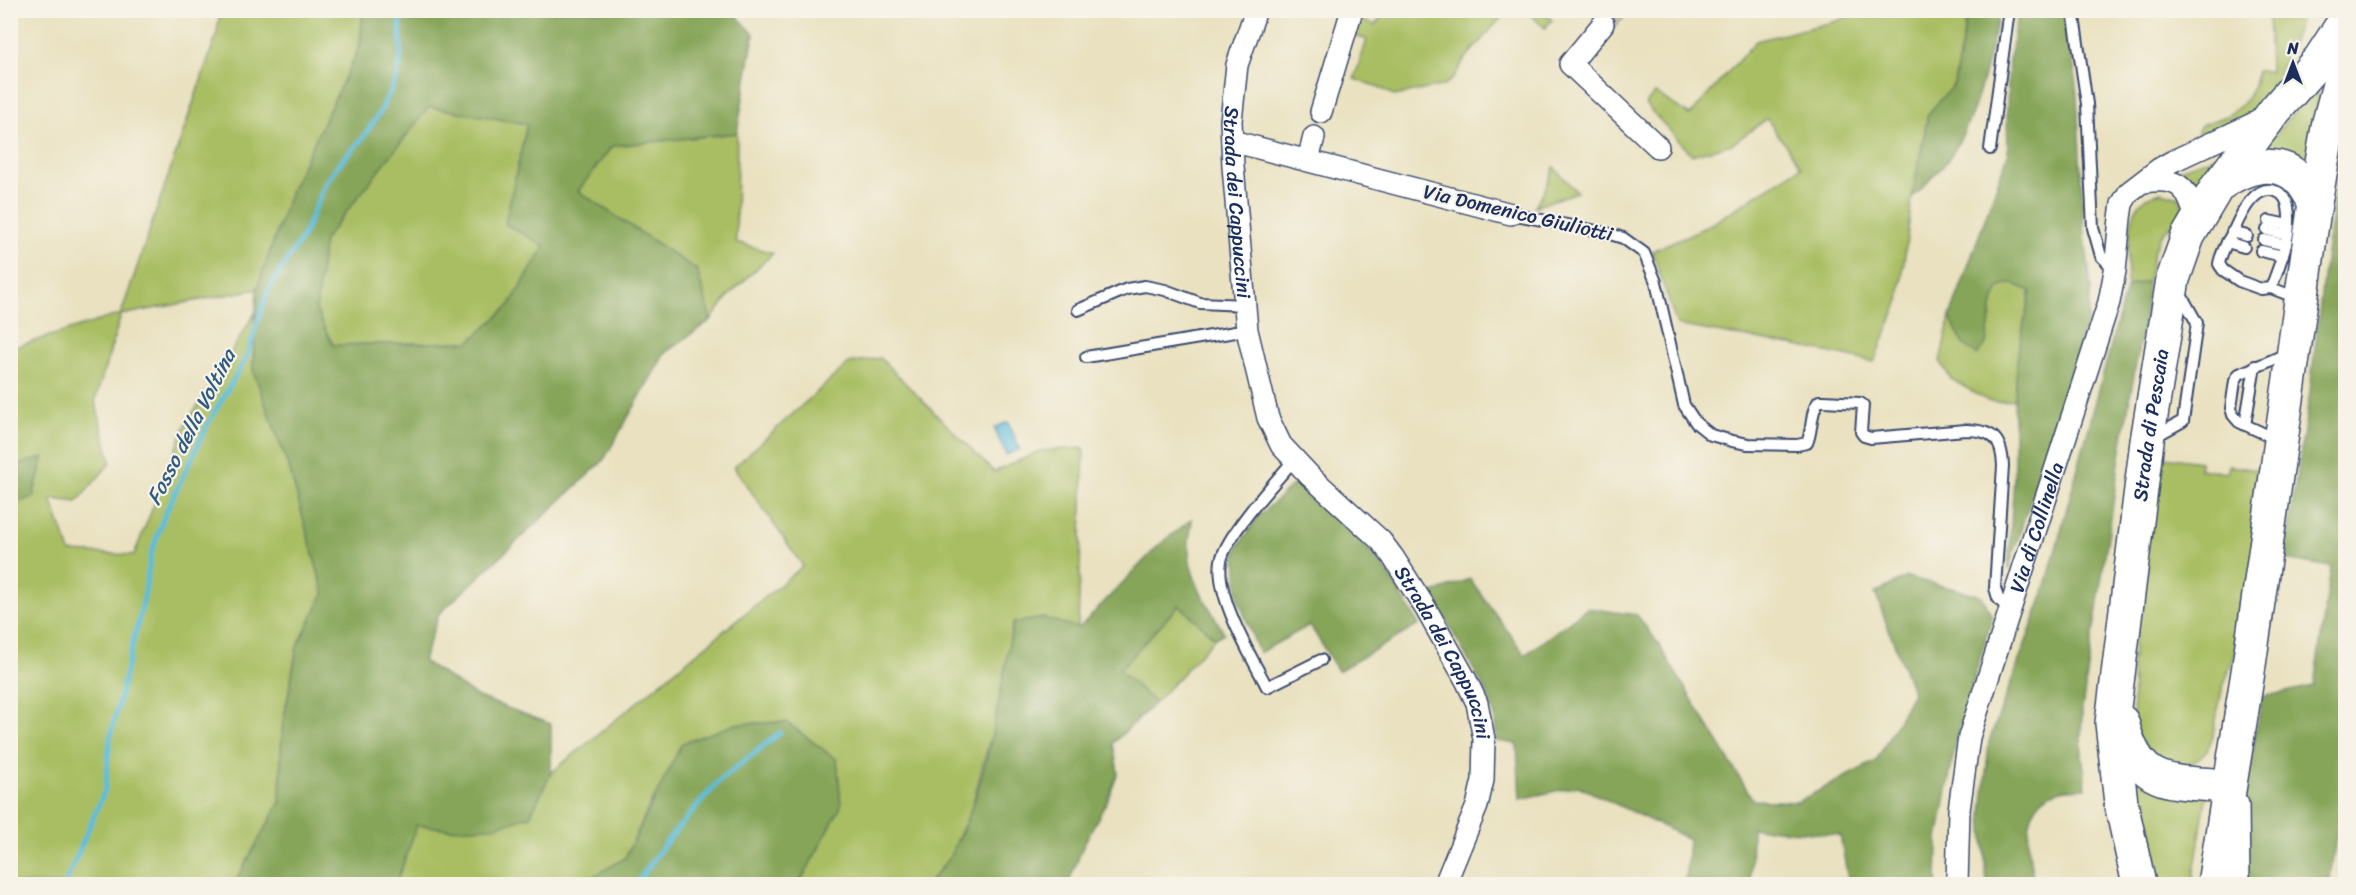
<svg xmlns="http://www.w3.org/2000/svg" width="2356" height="895" viewBox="0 0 2356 895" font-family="Sriracha,sans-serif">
	<rect width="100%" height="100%" fill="#f7f3e8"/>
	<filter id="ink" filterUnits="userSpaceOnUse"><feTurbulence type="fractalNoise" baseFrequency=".0167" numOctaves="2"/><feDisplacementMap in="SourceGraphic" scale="12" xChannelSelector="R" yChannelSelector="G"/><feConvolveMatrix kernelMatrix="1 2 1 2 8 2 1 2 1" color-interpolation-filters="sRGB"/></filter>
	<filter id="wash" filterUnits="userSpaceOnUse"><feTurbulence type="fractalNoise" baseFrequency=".008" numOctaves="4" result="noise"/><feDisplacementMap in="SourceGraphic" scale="24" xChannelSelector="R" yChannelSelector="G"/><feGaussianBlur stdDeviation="1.35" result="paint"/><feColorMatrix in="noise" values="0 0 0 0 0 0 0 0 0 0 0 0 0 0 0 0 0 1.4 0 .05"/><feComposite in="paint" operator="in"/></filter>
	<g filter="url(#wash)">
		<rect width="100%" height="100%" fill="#e9e1bf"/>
		<!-- green -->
		<g fill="#a9be62" stroke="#627660" stroke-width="1.5">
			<path d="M220 11H363L360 46 292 188 257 289 121 315 95 401 111 462 77 502 51 499 70 552 134 555 185 426 255 313 253 370 290 471 324 593 297 647 282 729 280 802 234 884H11L10 505 33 497 43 458 11 467V348L121 314 217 33Z"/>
			<path d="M1386 11H1507L1464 60 1453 79 1444 85 1395 96 1379 87 1354 79 1367 40 1352 34 1358 19 1375 25Z"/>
			<path d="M1526 11H1543L1552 20 1545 28Z"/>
			<path d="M1860 11H1968L1954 84 1928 114 1912 198 1899 301 1874 362 1807 348 1677 325 1652 251 1708 226 1801 167 1767 119 1732 144 1692 155 1645 104 1655 93 1690 115 1756 41 1837 21Z"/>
			<path d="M2268 11H2303L2295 36 2267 100 2251 114 2198 141C2197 136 2198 127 2203 124 2210 121 2219 120 2226 116 2242 108 2256 90 2257 71H2270Z"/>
			<path d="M2313 90 2318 93 2319 97 2309 165 2276 151 2262 149Z"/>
			<path d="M429 106 527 124 505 224 546 245 509 307 469 342 332 345 316 310 324 240Z"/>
			<path d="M737 133 736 242 773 253 730 294 711 320 697 270 578 191 612 146Z"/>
			<path d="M2219 154 2224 157 2199 189 2180 169Z"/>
			<path d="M1554 167 1577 192 1534 207 1544 191Z"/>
			<path d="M2161 192 2179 197C2192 222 2166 223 2158 240 2152 253 2151 268 2147 282L2127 286C2128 265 2126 220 2140 203 2145 197 2153 195 2161 192Z"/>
			<path d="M2012 283 2031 291 2018 351 2015 399 1998 402 1988 401 1951 379 1940 361 1950 317 1963 344H1986L1993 302 1999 288Z"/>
			<path d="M880 358 994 472 1040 451 1084 448 1078 628 1043 618 989 742 971 810 949 858 928 884H795L803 877 841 806 837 760 786 722 736 724 652 800 625 859 581 884H396L417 825 450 829 530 816 551 773 803 566 734 467 849 363Z"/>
			<path d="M2157 456 2200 462V469L2227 473 2229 466 2266 471 2240 640 2222 690 2212 739 2207 750 2197 760 2183 769 2169 770 2134 734 2132 663Z"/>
			<path d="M1179 605 1215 638 1155 703 1119 670Z"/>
			<path d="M2132 769 2207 792 2192 884H2150Z"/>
		</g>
		<!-- forest -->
		<g fill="#86a558" stroke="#506a5b" stroke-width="1.5" fill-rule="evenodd">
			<path d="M363 11H732L754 34 737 133 612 146 578 191 697 270 711 320 665 353 603 461 439 614 423 661 478 697 551 724V773L530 816 494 827 450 829 417 825 396 884H234L280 802 282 729 297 647 324 593 290 471 253 370 257 289 292 188 360 46ZM429 107 527 124 505 224 545 246 509 306 469 342 333 345 316 310 324 240Z"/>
			<path d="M1968 11H2000C1987 62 1978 117 1947 161 1937 174 1923 186 1912 198L1928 114 1954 84Z"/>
			<path d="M2018 11H2067L2077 94 2083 217 2091 288 2088 319 2008 570 2014 478V410L2018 351 2031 291 2012 283 1999 288 1993 302 1986 344 1977 355 1963 344 1950 317 2008 154 2007 110 2009 60Z"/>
			<path d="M2345 126 2346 772 2329 884H2229L2262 697 2314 686 2331 567 2284 559 2310 392 2325 260Z"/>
			<path d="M2147 282 2146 307 2122 443 2082 708 2081 744 2086 788C2077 789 2067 788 2058 791 2019 802 2027 854 2035 884H1987L1982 814 1989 742 2044 593 2127 286Z"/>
			<path d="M43 457 33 497 11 505V467Z"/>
			<path d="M1296 482 1356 536 1387 571 1419 625 1338 671 1310 625 1259 653 1238 598 1236 550 1257 518Z"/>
			<path d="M1192 519C1191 530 1188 541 1189 552 1190 581 1210 608 1224 633L1215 638 1179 605 1119 670 1155 703 1113 743 1118 773 1108 799 1084 844 1068 884H928C935 875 944 866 950 856 989 785 998 700 1013 623L1043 618 1079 628 1159 545Z"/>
			<path d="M1907 577 1982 596 1992 617 1956 740 1938 839 1937 884H1849L1840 835 1752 828 1751 884H1685L1689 839 1578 786 1520 799 1517 744 1496 741 1495 717 1488 695 1431 594 1470 579 1525 655 1587 608 1637 615 1657 642 1753 800 1797 802 1876 761 1913 693 1875 593Z"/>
			<path d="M786 722 837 760 841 806 803 877 795 884H581L625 858 682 743 736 724Z"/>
		</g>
		<!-- water -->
		<path fill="#5cbdda" stroke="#3c769c" stroke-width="1.5" d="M1008 422 1020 449 1006 455 994 428Z"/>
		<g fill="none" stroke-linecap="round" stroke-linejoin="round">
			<!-- stream -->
			<g stroke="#5cbdda" stroke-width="5">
				<path d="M65 884 105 790 110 738 144 598 151 554 164 516 209 422 247 356 267 292 303 236 325 185 337 166 363 138 380 112 397 77 401 55 400 10"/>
				<path d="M636 884 667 841 719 781 780 733"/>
			</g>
		</g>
	</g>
	<g filter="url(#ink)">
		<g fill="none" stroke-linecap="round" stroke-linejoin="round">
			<!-- street-tunnel -->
			<path stroke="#c0bdac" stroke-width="21" stroke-dasharray="21 10" stroke-linecap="butt" d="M1603 24 1615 10"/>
			<!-- lane casing -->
			<g stroke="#3a4a6d" stroke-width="14">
				<g id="lane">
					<path d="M2073 10 2087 104 2093 228 2101 256 2115 270"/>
					<path d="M1990 149 2009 10"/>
					<path d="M1511 214 1607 233 1623 238 1644 253 1656 282 1684 405 1696 423 1711 435 1732 441 1748 444 1797 445 1807 443C1813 430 1810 411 1819 401H1824L1860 403 1863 405 1861 432 1864 436 1871 438 1966 430C1993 430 2002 439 2003 466L1995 588 1998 598 2009 610"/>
					<path d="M2269 221 2288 225"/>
					<path d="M2267 230 2287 235"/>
					<path d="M2232 232 2247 236"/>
					<path d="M2264 240 2286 245"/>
					<path d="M2227 242 2244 247"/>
					<path d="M2261 251 2283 256"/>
					<path d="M2271 288C2280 263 2293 234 2288 207 2287 200 2284 195 2278 192 2256 181 2241 214 2234 230 2228 240 2221 252 2219 264L2223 270 2239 281 2261 289 2271 288 2297 298"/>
					<path d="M1078 310 1127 289 1145 286 1165 290 1200 303 1244 305"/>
					<path d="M1086 357 1247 330"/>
					<path d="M2245 425 2255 366"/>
					<path d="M2154 437 2183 421 2197 323 2180 293"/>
					<path d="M2278 440 2239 422 2233 415 2231 408 2235 381 2239 374 2289 353"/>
					<path d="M1294 460C1275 482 1226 535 1221 561 1215 596 1251 656 1267 687L1321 660"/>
				</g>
			</g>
			<!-- street casing -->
			<g stroke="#3a4a6d" stroke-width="24">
				<g id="street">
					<path id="s1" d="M1256 10 1237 65 1231 121 1233 166 1247 330 1268 418 1281 445 1310 476 1381 541 1393 557 1426 609 1466 680 1477 703 1484 739 1483 780 1477 806 1445 884"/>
					<path d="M1603 24 1570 64 1658 147"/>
					<path d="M1321 112 1352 10"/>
					<path d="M1232 141 1511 214"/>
					<path d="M1308 160 1314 137"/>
					<path d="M2144 182C2180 177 2187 187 2196 219"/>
					<path d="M2238 804 2239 884"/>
					<path id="s2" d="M1957 884 1959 810 1969 737 2109 302 2115 271 2120 218 2122 204 2129 192 2159 169 2173 161 2263 119"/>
				</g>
			</g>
			<!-- primary casing -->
			<g stroke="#3a4a6d" stroke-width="36">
				<g id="primary">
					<path d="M2220 184C2242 169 2272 157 2296 176 2304 182 2310 195 2315 203"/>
					<path d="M2122 722C2139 789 2169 781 2229 786"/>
					<path id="s3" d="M2139 884 2121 803 2112 723 2147 441 2173 279 2188 236 2217 187 2276 109 2320 59 2346 19"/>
					<path d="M2214 884 2248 672 2315 203 2329 122 2346 58"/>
				</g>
			</g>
			<!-- lane -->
			<use href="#lane" stroke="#fff" stroke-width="10"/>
			<!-- street -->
			<use href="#street" stroke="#fff" stroke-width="21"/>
			<!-- primary -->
			<use href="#primary" stroke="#fff" stroke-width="33"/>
		</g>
	</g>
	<g text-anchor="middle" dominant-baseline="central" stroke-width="4.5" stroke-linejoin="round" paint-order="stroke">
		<!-- street labels -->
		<g font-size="20" fill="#1b2f5e" stroke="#f7f3e8">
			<text stroke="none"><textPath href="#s1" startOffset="196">Strada dei Cappuccini</textPath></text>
			<text transform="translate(1518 213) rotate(13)">Via Domenico Giuliotti</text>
			<text stroke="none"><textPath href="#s3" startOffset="464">Strada di Pescaia</textPath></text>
			<text stroke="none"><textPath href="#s2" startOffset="368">Via di Collinella</textPath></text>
			<text stroke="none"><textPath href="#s1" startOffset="712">Strada dei Cappuccini</textPath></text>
		</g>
		<!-- water labels -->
		<g font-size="21" font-style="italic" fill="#2e5a83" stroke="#f7f3e8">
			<text transform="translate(191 427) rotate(-63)">Fosso della Voltina</text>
		</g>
	</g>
	<!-- margin -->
	<rect width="2356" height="895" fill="none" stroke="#f7f3e8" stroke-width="36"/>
	<!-- north arrow -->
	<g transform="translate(2293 63)" stroke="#f7f3e8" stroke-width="4.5" paint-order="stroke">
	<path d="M0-4.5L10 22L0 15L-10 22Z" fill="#1b2f5e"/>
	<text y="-9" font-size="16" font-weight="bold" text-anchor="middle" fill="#1b2f5e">N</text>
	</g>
</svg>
